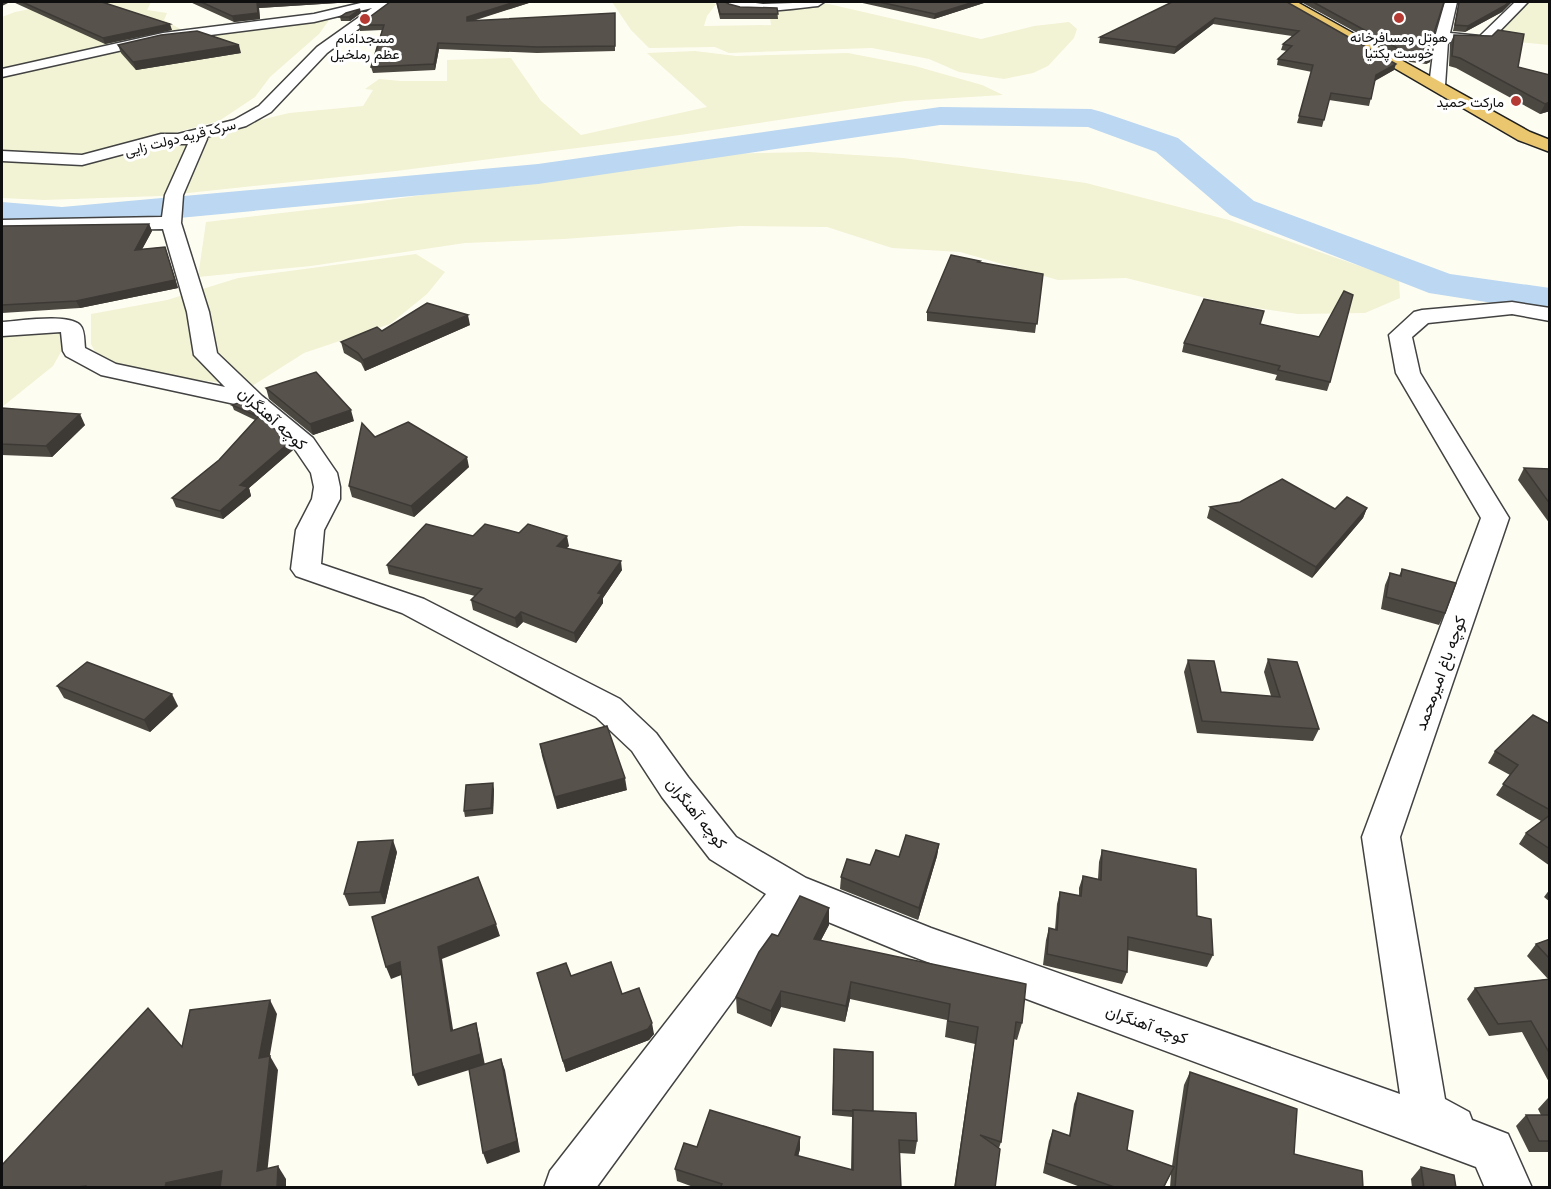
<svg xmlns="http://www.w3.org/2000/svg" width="1551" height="1189" viewBox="0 0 1551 1189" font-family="'Noto Serif',Vazirmatn,serif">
	<rect width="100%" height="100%" fill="#fefdf2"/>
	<!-- farmland -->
	<g fill="#f2f2d4">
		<path d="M92 2H151L147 10 167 13 164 20 184 31 332 16 319 34 270 77 255 97 219 121 83 157 2 155V17L15 12 60 3Z"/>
		<path d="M612 2H709L716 4 707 16 704 26 771 25 769 10 820 2 981 39 1034 26 1069 22 1077 29 1074 38 1048 66 1033 73 1004 79 959 72 929 59 872 48 729 53 715 47 649 48 631 30Z"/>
		<path d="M1525 2H1549V45L1490 39Z"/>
		<path d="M695 51 736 56 848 53 915 66 982 85 1003 95 905 101 680 135 396 171 160 196 44 200 2 198V161L85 162 289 113 363 106 373 90 365 89 379 79 401 81H447V60L511 58 541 101 581 135 707 107 647 53Z"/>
		<path d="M809 152 903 158 1086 183 1229 220 1399 280 1400 298 1365 313 1298 314 1230 304 1126 278 1058 280 960 252 892 248 827 227 740 226 564 239 465 243 311 266 198 277 206 222 367 203 708 154Z"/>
		<path d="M416 254 445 272 427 294 390 324 304 353 252 386 180 378 100 361 91 344V314L167 300 238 278Z"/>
		<path d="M33 328 60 330 67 341 53 366 2 407V334Z"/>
	</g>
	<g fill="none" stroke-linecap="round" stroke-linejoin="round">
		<!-- river -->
		<path fill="#bbd7f1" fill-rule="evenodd" d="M940 107 1091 109 1102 112 1178 138 1254 201 1450 274 1550 288V312L1429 293 1230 215 1156 152 1088 127 940 125 538 184 62 229 2 222V202L62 207 538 164Z"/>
		<!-- minor casing -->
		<g stroke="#424242" stroke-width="3">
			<g id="minor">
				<path d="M365 2H394L327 53 271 112 246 126 206 137 207 139 183 195 181 223 209 312 217 353 262 396 313 438 337 473 340 487V499L324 530 321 564 424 599 620 699 656 733 688 777 736 837 806 878 931 928 1400 1094 1362 837 1481 518 1396 373 1389 335 1414 312 1422 310 1512 302 1550 308V321L1512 314 1428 323 1412 337 1420 373 1509 518 1400 837 1445 1099 1469 1112 1472 1120 1508 1134 1532 1188H1485L1476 1167 906 954 799 910 596 1188H544L550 1171 766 894 710 859 662 797 632 751 596 717 402 613 296 576 291 569 296 530 312 499 314 487 311 473 294 448 244 406 101 375 66 356 63 351 61 332 2 336V322C19 321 68 313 80 325 85 330 84 341 85 348L116 364 225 387 194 355 187 312 163 229 2 232V220L162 217 165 195 188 144H161L82 165 2 161V151L82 155 161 134H178L234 120 259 106 317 47 372 8 314 22 163 41 2 77V69L163 33 314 14Z"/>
				<path d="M722 2H748L763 4 824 2 818 6C795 8 739 18 722 2Z"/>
				<path d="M1445 2H1457L1450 33 1480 36 1515 2H1528L1488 43 1448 42 1445 86 1437 91 1429 86 1435 37Z"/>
			</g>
		</g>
		<!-- trunk casing -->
		<g stroke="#202020" stroke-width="3">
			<path id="trunk" d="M1281 2H1297L1530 132 1550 140V152L1518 140Z"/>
		</g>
		<!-- minor -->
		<use href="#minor" fill="#fff" fill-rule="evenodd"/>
		<!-- trunk -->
		<use href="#trunk" fill="#eac66e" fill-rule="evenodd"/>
	</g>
	<!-- wall -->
	<g fill="#4b4741">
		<path d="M13 2H102L172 30 105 44Z"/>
		<path d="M190 2H353L259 8 260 19 234 22Z"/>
		<path d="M390 2H532L473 21 615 13V51L537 53 439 49 435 70 373 73 371 67 382 30 360 31 359 25Z"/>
		<path d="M716 2H725L729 4 740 7 777 8 778 19H720Z"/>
		<path d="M858 2H987L934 19Z"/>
		<path d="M1287 2 1394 70 1375 81 1369 106 1329 100 1322 127 1297 123 1312 72 1277 65 1278 59 1287 51 1281 50 1283 44 1292 36 1213 24 1174 54 1099 43 1100 37Z"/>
		<path d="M1301 2H1443L1435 30 1430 62 1426 64 1410 62Z"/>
		<path d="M1459 2H1512L1502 12 1465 32 1453 31Z"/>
		<path d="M361 13 350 21H341L340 17Z"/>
		<path d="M1454 35 1518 67 1550 75V111L1540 114 1456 68 1449 66 1450 44Z"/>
		<path d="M118 45 241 53 136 70 121 53Z"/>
		<path d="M149 224 152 231 142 249 165 247 178 288 80 308 2 313V226Z"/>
		<path d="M980 261V263L1043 274 1035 333 927 321V312Z"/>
		<path d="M1260 324 1330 382 1327 391 1275 380 1277 375 1182 352 1184 343Z"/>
		<path d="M470 325 365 371 361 363 344 353 341 342 382 331Z"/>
		<path d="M266 388 354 421 313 435 269 399Z"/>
		<path d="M232 405 258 417 293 450 249 488 251 496 223 519 176 507 172 498 219 460 255 420 234 410Z"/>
		<path d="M2 408 85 425 52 457 2 455Z"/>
		<path d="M375 437 469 467 414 517 352 497 349 486Z"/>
		<path d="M1524 468 1550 469V524L1518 480Z"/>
		<path d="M1210 507 1335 509 1367 508 1363 518 1312 578 1207 518Z"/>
		<path d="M473 536 569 546 566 548 622 570 603 598V603L576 643 523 622 517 628 473 610 471 600 475 596 389 574 387 565Z"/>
		<path d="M1402 569 1445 613 1439 625 1381 609 1385 585 1390 573 1399 576Z"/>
		<path d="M1268 659 1319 729 1313 741 1197 733 1184 672 1188 660 1221 692 1271 696 1264 672Z"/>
		<path d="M57 686 178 706 150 732 64 698Z"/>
		<path d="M1550 724V866L1519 844 1526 833 1541 821 1496 795 1510 775 1488 763 1495 751Z"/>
		<path d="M540 744 627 790 557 809 542 756Z"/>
		<path d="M494 789 493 814 465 817 464 811Z"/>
		<path d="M939 844 937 856 918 920 840 889 841 877 899 857Z"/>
		<path d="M1102 850 1197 916 1213 955 1207 967 1127 950V972L1122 984 1043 965 1046 940 1049 928 1055 930 1057 904 1060 892 1079 896V888L1083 876 1098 879 1099 862Z"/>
		<path d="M397 852 385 904 349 906 344 894Z"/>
		<path d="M1550 889V902L1544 897Z"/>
		<path d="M829 925 821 940 1022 1023 1017 1040 1014 1039 1001 1142 999 1148 995 1188H954L975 1044 945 1037 947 1020 850 999 845 1022 781 1007 771 1027 737 1013 736 997 778 936Z"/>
		<path d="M1550 939V1084L1522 1032 1489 1036 1467 999 1475 988 1548 979 1527 956 1536 944Z"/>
		<path d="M537 973 571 976 622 994 654 1034 649 1040 566 1072Z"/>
		<path d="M834 1049 873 1111 917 1141 915 1154 899 1153 901 1188H696L677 1181 675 1169 697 1147 800 1149 798 1156 851 1170 852 1117 832 1115Z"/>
		<path d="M1190 1072 1294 1154 1363 1188H1170L1171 1173 1164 1188H1083L1043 1173 1049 1141 1053 1130 1069 1136 1074 1104 1078 1093 1127 1150 1172 1166 1184 1085Z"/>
		<path d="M1548 1098H1550V1152H1529L1516 1126 1526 1115H1541L1538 1109Z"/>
		<path d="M1421 1167 1456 1188H1412L1411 1179Z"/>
	</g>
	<!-- shaded-wall -->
	<g fill="#3d3935">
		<path d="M2 2H10L2 6Z"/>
		<path d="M257 2H353L259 8 260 19 234 22 232 16Z"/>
		<path d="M515 2H532L467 22V17Z"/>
		<path d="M974 2H987L934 19 935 14Z"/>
		<path d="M1509 2H1512L1502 12 1465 32 1468 26Z"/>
		<path d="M360 9 361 13 350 21 349 17Z"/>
		<path d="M1215 18 1213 24 1174 54 1176 47Z"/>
		<path d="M170 24 172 30 105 44 103 38Z"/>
		<path d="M438 43 439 49 435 70 434 64Z"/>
		<path d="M239 45 241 53 136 70 133 62Z"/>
		<path d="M1432 55 1430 62 1426 64 1428 57Z"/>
		<path d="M1396 64 1394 70 1374 81 1376 75Z"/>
		<path d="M1550 102V111L1540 114 1545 104Z"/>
		<path d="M149 224 152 231 138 257 135 250Z"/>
		<path d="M165 247 178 288 80 308 76 301Z"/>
		<path d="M468 315 470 325 365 371 363 360Z"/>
		<path d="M351 410 354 421 313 435 310 424Z"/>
		<path d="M80 414 85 425 52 457 46 446Z"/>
		<path d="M290 442 293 450 249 488 251 496 223 519 220 511 240 485Z"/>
		<path d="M467 457 469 467 414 517 411 506Z"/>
		<path d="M1367 508 1363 518 1312 578 1316 567Z"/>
		<path d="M567 536 569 546 559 556 557 546Z"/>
		<path d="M621 561 622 570 603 598V603L576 643 574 633 598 593Z"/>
		<path d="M521 612 523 622 517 628 515 618Z"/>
		<path d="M172 694 178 706 150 732 144 720Z"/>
		<path d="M625 778 627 790 557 809 555 797Z"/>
		<path d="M493 783 494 789 493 814 491 808Z"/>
		<path d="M393 840 397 852 385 904 380 892Z"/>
		<path d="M939 844 937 856 918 920 919 908Z"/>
		<path d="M829 908V925L813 955 814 939Z"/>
		<path d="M496 924 500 936 442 959 455 1042 451 1031 438 947Z"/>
		<path d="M400 962 404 974 391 979 386 967Z"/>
		<path d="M851 982 850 999 845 1022 846 1006Z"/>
		<path d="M781 991V1007L771 1027V1011Z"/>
		<path d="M270 1000 277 1014 267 1072 259 1058Z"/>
		<path d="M476 1023 479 1035 485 1065 418 1086 413 1075Z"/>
		<path d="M652 1023 654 1034 649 1040 566 1072 563 1061Z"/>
		<path d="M270 1056 278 1070 266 1184 257 1171Z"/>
		<path d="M501 1059 505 1070 520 1152 487 1164 483 1153Z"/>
		<path d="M800 1137V1149L795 1168V1155Z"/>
		<path d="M278 1166 286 1179V1188H277Z"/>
		<path d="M222 1171 231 1184 215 1188H165L166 1183Z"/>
	</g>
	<!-- building -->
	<g fill="#57524c" stroke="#3d3935" stroke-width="1.5">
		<path d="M22 2H102L170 24 103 38Z"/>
		<path d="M201 2H262H257L258 13 232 16Z"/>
		<path d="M390 2H515L467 17V21L615 13V46L537 47 438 43 434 64 371 67 384 25H359Z"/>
		<path d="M717 2H725L729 4 740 7 777 8 778 14H720Z"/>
		<path d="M879 2H974L935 14Z"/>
		<path d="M1172 2H1287L1396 64 1376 75 1371 99 1331 93 1324 120 1299 116 1313 65 1278 59 1292 46 1283 44 1299 31 1215 18 1176 47 1100 37Z"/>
		<path d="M1313 2H1444L1435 30 1432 55 1428 57 1412 56Z"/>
		<path d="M1459 2H1509L1504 6 1468 26 1455 25Z"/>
		<path d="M360 9 349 17H340L346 13Z"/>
		<path d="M1498 30 1524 34 1518 67 1550 75V102L1545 104 1460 58 1452 56 1454 35 1492 36Z"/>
		<path d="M197 31 239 45 133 62 118 45 161 35Z"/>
		<path d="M149 224 135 250 165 247 175 280 76 301 2 305V226Z"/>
		<path d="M951 255 980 261 978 262 1043 274 1037 324 927 312Z"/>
		<path d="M1344 291 1353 295 1330 382 1278 370 1280 366 1184 343 1204 299 1264 311 1260 324 1319 337Z"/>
		<path d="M427 303 468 315 363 360 358 353 341 342 377 327 382 331Z"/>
		<path d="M316 372 351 410 310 424 266 388Z"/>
		<path d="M241 402 259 417 232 405Z"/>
		<path d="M2 408 80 414 46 446 2 444Z"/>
		<path d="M259 416 290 442 240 485 248 487 220 511 172 498 219 460Z"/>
		<path d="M408 422 467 457 411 506 349 486 362 423 375 437Z"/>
		<path d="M1524 468 1550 469V504Z"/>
		<path d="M1282 479 1335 509 1347 497 1367 508 1316 567 1210 507 1240 502Z"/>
		<path d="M426 524 473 536 485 524 519 533 528 524 567 536 557 546 621 561 598 593 602 594 574 633 521 612 515 618 471 600 482 589 387 565Z"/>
		<path d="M1402 569 1456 583 1445 613 1386 597 1390 573 1401 576Z"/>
		<path d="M1268 659 1297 662 1319 729 1202 721 1188 660 1214 661 1221 692 1280 697Z"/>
		<path d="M87 662 172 694 144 720 57 686Z"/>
		<path d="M1533 715 1550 724V810L1503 784 1518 765 1495 751Z"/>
		<path d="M607 726 625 778 555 797 540 744Z"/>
		<path d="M493 783 491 808 464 811 466 785Z"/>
		<path d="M1550 815V849L1526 833Z"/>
		<path d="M906 835 939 844 919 908 841 877 847 859 870 865 876 850 899 857Z"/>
		<path d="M393 840 380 892 344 894 358 842Z"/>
		<path d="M1102 850 1196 869 1197 916 1211 919 1213 955 1128 937 1127 972 1047 954 1049 928 1057 930 1060 892 1081 896 1083 876 1101 880Z"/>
		<path d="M478 877 496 924 438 947 451 1031 476 1023 481 1054 413 1075 400 962 386 967 372 917Z"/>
		<path d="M800 896 829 908 814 939 1026 984 1022 1023 1016 1022 1001 1142 980 1135 1000 1149 995 1188H955L978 1027 948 1021 950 1004 851 982 846 1006 781 991 771 1011 736 997 759 952 772 934 778 936Z"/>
		<path d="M1550 939V959L1536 944Z"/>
		<path d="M611 962 622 994 639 988 652 1023 648 1029 563 1061 537 973 566 963 571 976Z"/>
		<path d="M1550 979V1054L1531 1021 1498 1024 1475 988Z"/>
		<path d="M270 1000 259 1058 270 1056 257 1171 278 1166 277 1188H220L222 1171 166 1183 165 1188H86V1186L67 1188H2V1165L148 1008 182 1047 190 1010Z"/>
		<path d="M834 1049 873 1052V1111L853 1110V1111L833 1110Z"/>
		<path d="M501 1059 517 1141 483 1153 469 1069Z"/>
		<path d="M1190 1072 1297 1109 1294 1154 1362 1171 1363 1188H1175L1178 1150Z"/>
		<path d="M1078 1093 1133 1111 1127 1150 1174 1167 1163 1188H1117L1046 1163 1053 1130 1070 1136Z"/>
		<path d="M710 1110 800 1137 795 1155 853 1170V1110L916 1113 917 1141 899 1140 901 1188H720L722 1184 675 1169 684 1143 697 1147Z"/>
		<path d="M1526 1115H1550V1141H1539Z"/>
		<path d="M1421 1167 1454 1175 1456 1188H1424Z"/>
	</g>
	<!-- markers -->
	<g fill="#b43a33" stroke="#fff" stroke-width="2">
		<circle cx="1399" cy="18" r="6"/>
		<circle cx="365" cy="19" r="6"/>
		<circle cx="1516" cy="101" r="6"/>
	</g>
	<g text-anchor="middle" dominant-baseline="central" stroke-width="6" stroke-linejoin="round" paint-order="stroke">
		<!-- far-poi labels -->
		<g font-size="14" fill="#0f0f0f" stroke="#fff">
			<text x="1399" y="36">هوتل ومسافرخانه<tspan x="1399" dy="16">خوست پکتیا</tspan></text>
			<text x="365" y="37">مسجدامام<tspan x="365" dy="16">عظم رملخیل</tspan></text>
			<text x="1504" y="101" text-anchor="end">مارکت حمید</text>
		</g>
		<!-- far-street labels -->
		<g font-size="14" fill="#0f0f0f" stroke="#fff">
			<text transform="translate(180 137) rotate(-14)">سرک قریه دولت زایی</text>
		</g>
		<!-- street labels -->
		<g font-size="16" fill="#0f0f0f" stroke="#fff">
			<text transform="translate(273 418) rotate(42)">کوچه آهنگران</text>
			<text transform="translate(1440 673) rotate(-70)">کوچه باغ امیرمحمد</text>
			<text transform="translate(697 813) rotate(51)">کوچه آهنگران</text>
			<text transform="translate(1147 1024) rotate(20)">کوچه آهنگران</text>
		</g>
	</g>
	<!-- border -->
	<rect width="1551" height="1189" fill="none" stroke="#0f0f0f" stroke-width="6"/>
</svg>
